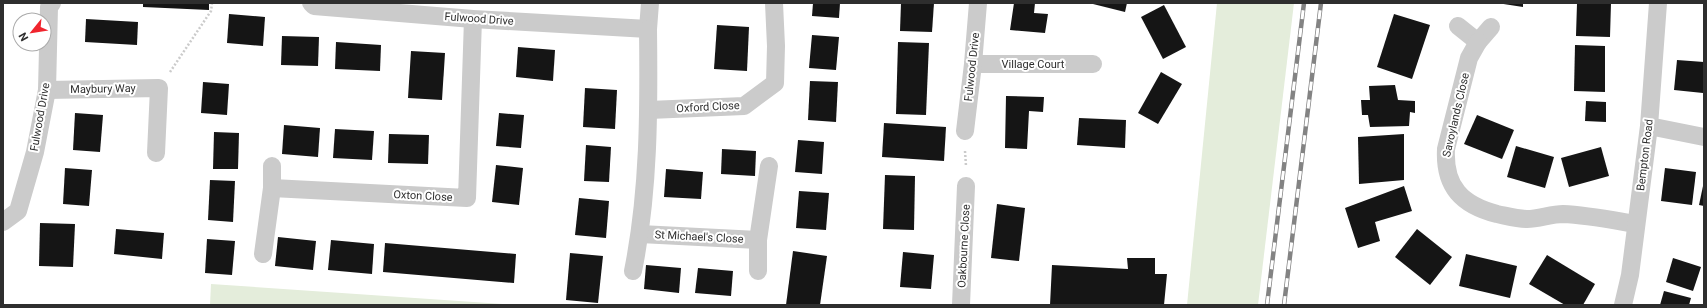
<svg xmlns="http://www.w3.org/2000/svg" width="1707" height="308" viewBox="0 0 1707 308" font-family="Roboto,sans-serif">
	<rect width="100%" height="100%" fill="#fff"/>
	<!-- green -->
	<g fill="#e4eddb">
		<path d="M1217 3H1294L1258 305H1187Z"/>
		<path d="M211 284 518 305H210Z"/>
	</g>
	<!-- building -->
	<g fill="#151515">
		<path d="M143 3H209V10L143 7Z"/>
		<path d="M813 3H840L839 18 812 16Z"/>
		<path d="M901 3H934L932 32 900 31Z"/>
		<path d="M1014 3H1035L1034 13 1048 14 1045 33 1010 30Z"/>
		<path d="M1089 3H1127L1125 12Z"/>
		<path d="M1497 3H1523V7Z"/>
		<path d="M1577 3H1611L1610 37 1576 36Z"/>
		<path d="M1164 5 1186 47 1163 59 1141 17Z"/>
		<path d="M229 14 265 17 263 46 227 43Z"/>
		<path d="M1394 14 1430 25 1412 79 1377 67Z"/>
		<path d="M86 19 138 22 137 45 85 42Z"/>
		<path d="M717 25 749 27 747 71 714 69Z"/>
		<path d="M812 35 839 37 836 70 809 68Z"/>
		<path d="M282 36 319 37 318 66 281 65Z"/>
		<path d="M336 42 381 45 380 71 335 69Z"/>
		<path d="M898 42 929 43 926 115 896 114Z"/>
		<path d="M1575 45 1605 46V92L1574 91Z"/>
		<path d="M518 47 555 50 553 81 516 77Z"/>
		<path d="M411 51 445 53 442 100 408 98Z"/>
		<path d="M1677 60 1704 62 1703 93 1674 90Z"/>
		<path d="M1161 72 1182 84 1158 124 1138 113Z"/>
		<path d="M810 81 838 82 836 122 808 120Z"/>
		<path d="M203 82 229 84 227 115 201 113Z"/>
		<path d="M1395 85 1398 100 1415 101V113L1410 112 1409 126 1370 127 1368 115H1362L1361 100H1370L1369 86Z"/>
		<path d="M585 88 617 90 615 129 583 127Z"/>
		<path d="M1006 96 1044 97 1043 112 1029 111 1027 149 1005 148Z"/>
		<path d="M1586 101 1606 102V122L1585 121Z"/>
		<path d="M75 113 103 115 100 152 73 150Z"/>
		<path d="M499 113 524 115 521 148 496 146Z"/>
		<path d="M1477 115 1514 130 1502 159 1464 144Z"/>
		<path d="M1079 118 1126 120 1125 148 1077 145Z"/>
		<path d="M884 123 946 127 944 161 882 157Z"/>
		<path d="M284 125 320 128 318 157 282 154Z"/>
		<path d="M335 129 374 131 372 160 333 158Z"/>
		<path d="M214 132 239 133 238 169H213Z"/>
		<path d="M389 134 429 135 428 164 388 163Z"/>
		<path d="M1404 134V180L1359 184 1358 137Z"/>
		<path d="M798 140 824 142 822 174 795 172Z"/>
		<path d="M586 145 611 147 609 182 584 181Z"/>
		<path d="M1516 146 1554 157 1545 188 1507 177Z"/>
		<path d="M1601 147 1609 176 1569 187 1561 158Z"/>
		<path d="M722 149 756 151 755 176 721 174Z"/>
		<path d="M496 165 523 168 519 205 492 202Z"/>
		<path d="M65 168 92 170 89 206 63 204Z"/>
		<path d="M1665 168 1696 172 1692 205 1661 201Z"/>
		<path d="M666 169 703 172 701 199 664 197Z"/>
		<path d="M885 175 915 176 914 230 883 229Z"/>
		<path d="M210 180 235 181 233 222 208 220Z"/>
		<path d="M1404 186 1412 211 1375 222 1380 241 1358 248 1345 208Z"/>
		<path d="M1703 186 1704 187V206L1699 205Z"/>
		<path d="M799 191 829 193 826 230 796 228Z"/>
		<path d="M579 198 609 201 606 238 575 235Z"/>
		<path d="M997 204 1025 208 1019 261 991 258Z"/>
		<path d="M40 223 75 224 73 267 39 266Z"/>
		<path d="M116 229 164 233 162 259 114 254Z"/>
		<path d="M1417 229 1452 257 1430 285 1395 257Z"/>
		<path d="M278 237 316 241 313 270 275 266Z"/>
		<path d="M207 239 235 241 232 275 205 273Z"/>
		<path d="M331 240 374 244 372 274 328 270Z"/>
		<path d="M385 243 516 254 514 283 383 272Z"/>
		<path d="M793 251 827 256 820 305H786Z"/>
		<path d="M903 252 934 255 931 289 900 287Z"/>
		<path d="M570 253 603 256 598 303 566 300Z"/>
		<path d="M1466 254 1517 266 1510 298 1459 286Z"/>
		<path d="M1547 255 1595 284 1583 305H1565L1529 284Z"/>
		<path d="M1127 258H1155V274H1167L1164 305H1050L1052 265 1128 269Z"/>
		<path d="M1673 258 1701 267 1693 291 1666 282Z"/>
		<path d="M646 265 681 268 679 293 644 289Z"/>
		<path d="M698 268 733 271 731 296 695 293Z"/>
		<path d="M1664 291 1691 298 1689 305H1660Z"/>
	</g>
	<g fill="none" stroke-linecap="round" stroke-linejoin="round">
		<!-- path -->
		<g stroke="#cbcbcb" stroke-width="2.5" stroke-dasharray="2 2" stroke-linecap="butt">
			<path d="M170 72 211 11 212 3"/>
			<path d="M965 151 966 166"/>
		</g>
		<!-- street -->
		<g stroke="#cbcbcb" stroke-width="18">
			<path d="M311 3 314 6 473 19 648 29 650 3"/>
			<path d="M1458 26 1478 42 1491 27"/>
			<path d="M1478 42 1469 58 1446 149C1444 187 1462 205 1497 214 1507 216 1517 219 1527 219 1539 219 1551 214 1563 214 1587 215 1612 220 1636 224"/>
			<path d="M973 64H1093"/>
			<path d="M47 90 159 88 156 153"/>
			<path d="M649 110 744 106 775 83 776 46 774 3"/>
			<path d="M1649 126 1704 137"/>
			<path d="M965 131 973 64 978 3"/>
			<path d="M272 188 467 198 473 19"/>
			<path d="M3 222 18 211 35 152 47 90 49 7 52 3"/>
			<path d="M640 234 758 240"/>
			<path d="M263 254 272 188V166"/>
			<path d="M633 271C649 192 649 110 648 29"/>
			<path d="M758 271V240L769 166"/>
			<path d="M961 305 966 186"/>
			<path d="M1623 305 1630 275 1649 126 1658 3"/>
		</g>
		<!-- rail casing -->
		<g stroke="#838383" stroke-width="4.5">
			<g id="rail">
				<path d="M1267 305 1304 3"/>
				<path d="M1284 305 1321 3"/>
			</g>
		</g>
		<!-- rail -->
		<use href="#rail" stroke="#fff" stroke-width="3" stroke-dasharray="9" stroke-linecap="butt"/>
	</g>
	<g text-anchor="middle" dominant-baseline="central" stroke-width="4" stroke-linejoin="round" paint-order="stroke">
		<!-- street labels -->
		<g font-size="11" fill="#2e2e2e" stroke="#fff">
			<text transform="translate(479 19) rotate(4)">Fulwood Drive</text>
			<text x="1033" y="64">Village Court</text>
			<text transform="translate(972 67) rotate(-84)">Fulwood Drive</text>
			<text transform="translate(103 89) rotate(-1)">Maybury Way</text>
			<text transform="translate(708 107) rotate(-3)">Oxford Close</text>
			<text transform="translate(1456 115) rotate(-77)">Savoylands Close</text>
			<text transform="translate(40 117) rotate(-80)">Fulwood Drive</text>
			<text transform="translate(1645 155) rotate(-83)">Bempton Road</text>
			<text transform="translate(423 196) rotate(3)">Oxton Close</text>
			<text transform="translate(699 237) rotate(3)">St Michael's Close</text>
			<text transform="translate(964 246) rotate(-87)">Oakbourne Close</text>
		</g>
	</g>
	<!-- border -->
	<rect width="1707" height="308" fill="none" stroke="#2e2e2e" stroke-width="8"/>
	<!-- north arrow -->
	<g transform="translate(32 32) rotate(240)"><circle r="19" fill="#ffffff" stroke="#ababab"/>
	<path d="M0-3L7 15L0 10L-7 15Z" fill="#f0252e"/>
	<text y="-6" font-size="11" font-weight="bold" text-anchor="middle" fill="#2e2e2e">N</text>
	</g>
</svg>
